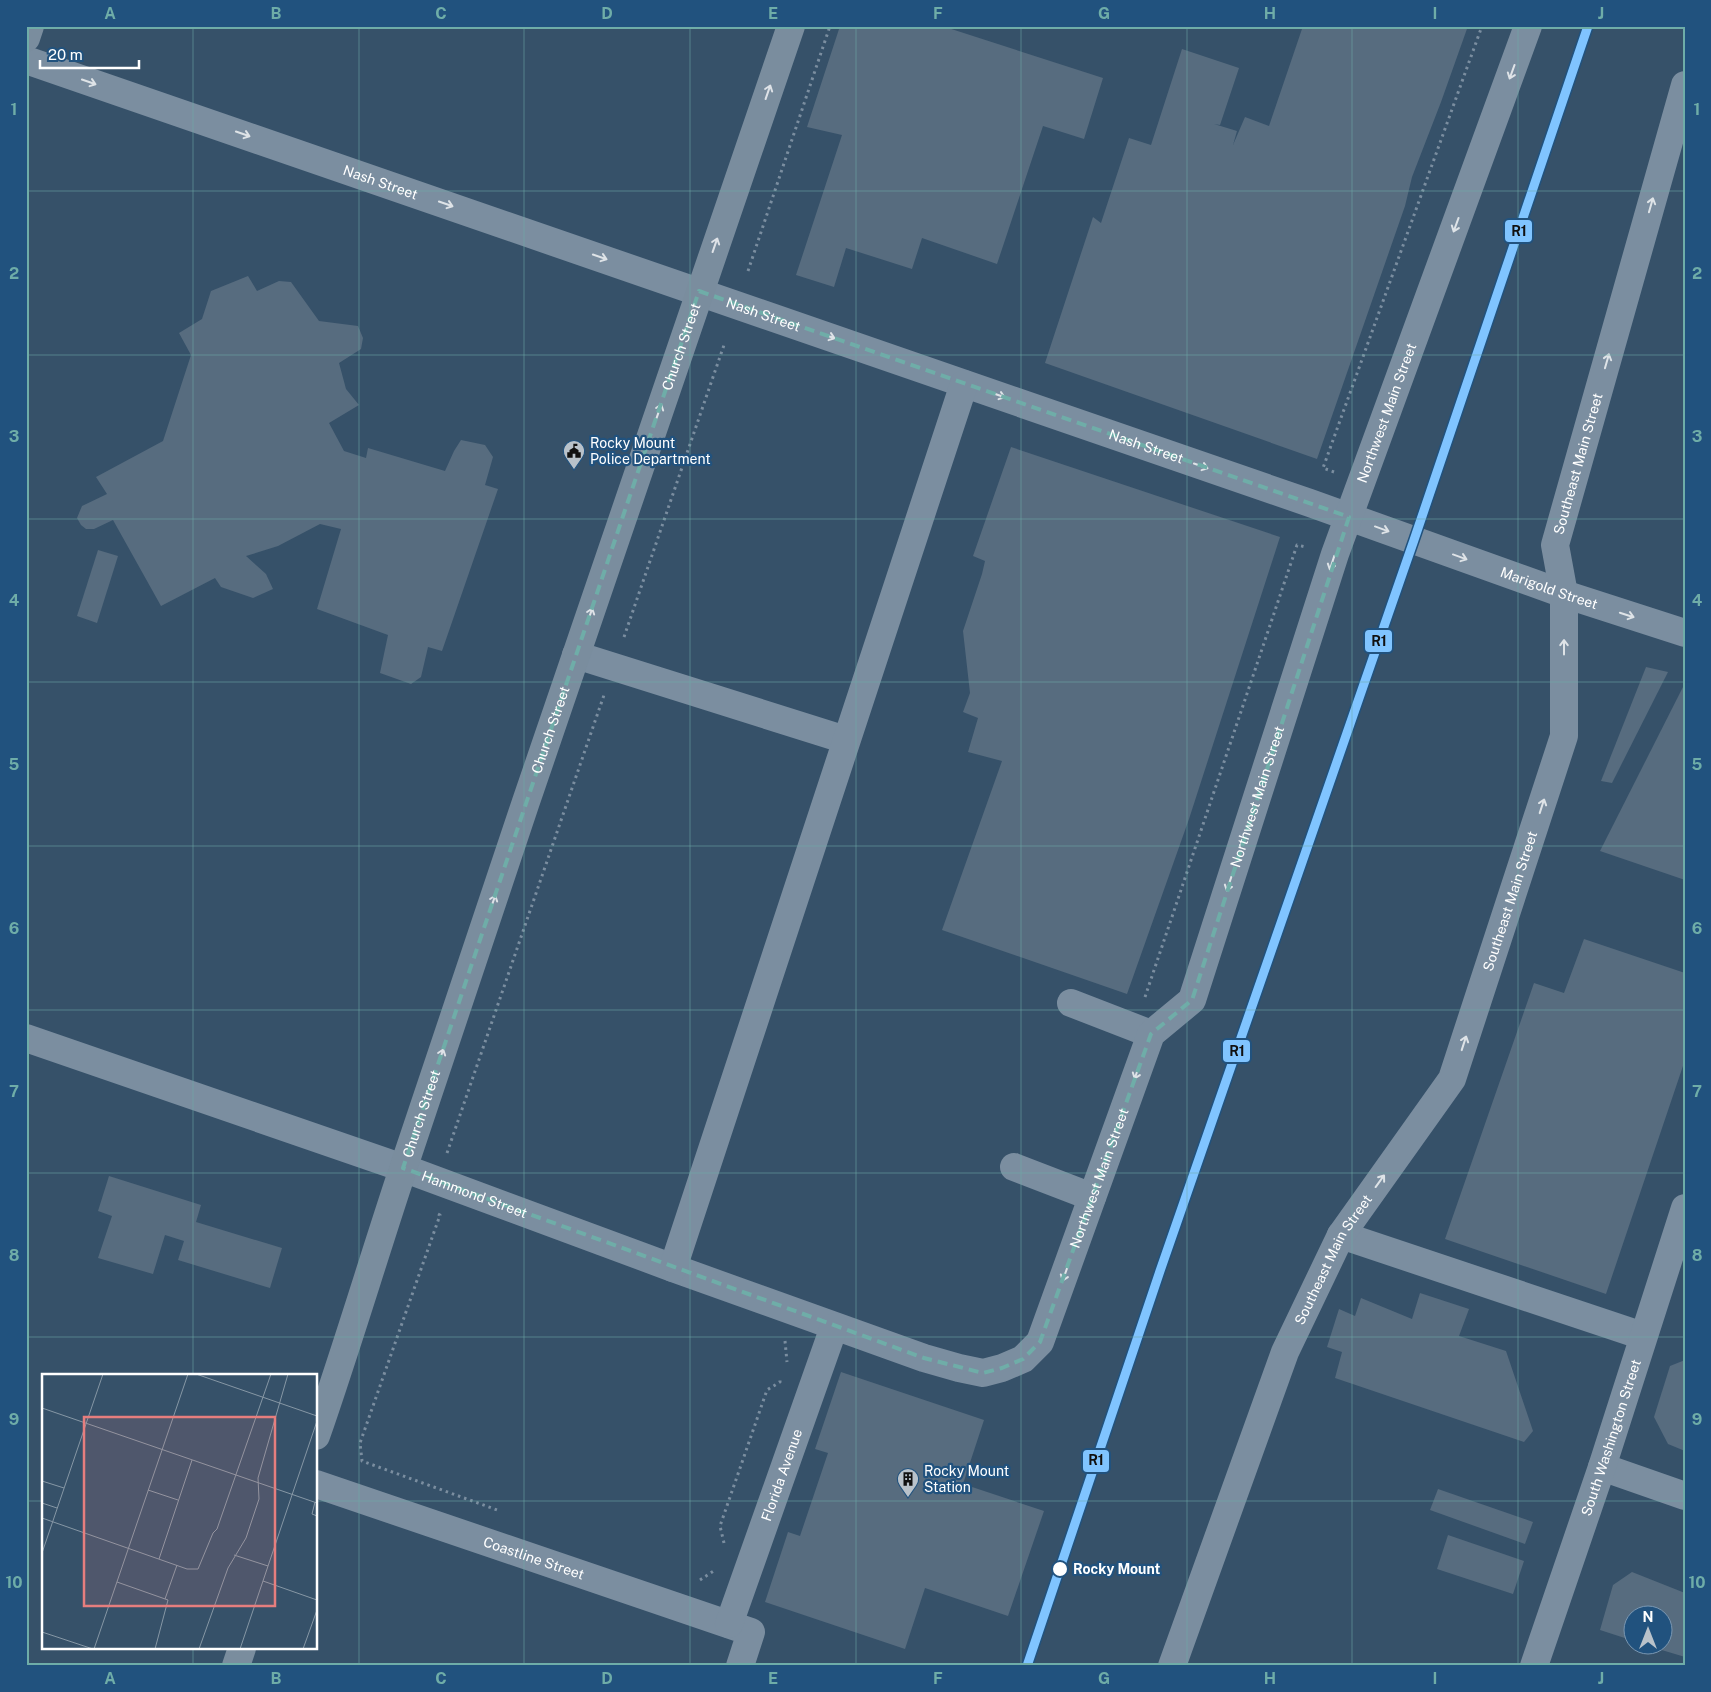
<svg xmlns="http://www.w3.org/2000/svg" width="1711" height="1692" viewBox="0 0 1711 1692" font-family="'Public Sans',sans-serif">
	<rect width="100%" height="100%" fill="#365169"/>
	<!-- building -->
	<g fill="#576c7f">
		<path d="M840 26H942L1103 78 1084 139 1043 126 997 264 922 238 912 269 846 248 834 287 796 275 842 135 807 127Z"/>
		<path d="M1303 26H1468L1441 102 1412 177 1405 206 1317 459 1045 363 1093 217 1101 223 1129 138 1151 145 1182 49 1239 68 1220 125 1214 124 1237 131 1233 145 1245 117 1269 126Z"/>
		<path d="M248 276 257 291 279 281 291 282 319 321 358 326 363 338 361 349 339 363 346 389 359 405 329 423 344 451 366 458 368 448 445 471 454 451 461 440 485 445 493 457 485 485 498 489 442 651 428 647 421 677 411 684 380 673 388 635 317 609 341 529 320 524 278 546 246 556 266 574 273 589 253 598 221 587 215 578 161 606 113 520 94 529H86L81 525 77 518 82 506 107 494 96 477 163 441 191 355 179 333 202 319 211 291Z"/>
		<path d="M1011 447 1280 537 1189 819 1127 994 942 930 1002 761 968 752 978 718 963 712 970 693 963 631 982 574 985 561 973 556Z"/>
		<path d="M98 550 118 556 97 623 77 616Z"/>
		<path d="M1646 667 1668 672 1612 783 1601 781Z"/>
		<path d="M1685 683V880L1600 851Z"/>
		<path d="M1584 939 1685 973V1060L1606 1294 1445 1239 1534 983 1564 993Z"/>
		<path d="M109 1176 201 1205 196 1222 282 1248 270 1288 178 1260 184 1241 165 1235 153 1274 98 1258 112 1216 98 1211Z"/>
		<path d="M1420 1293 1469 1309 1459 1336 1506 1351 1533 1431 1524 1442 1335 1378 1342 1352 1327 1347 1339 1309 1355 1316 1361 1298 1412 1319Z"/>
		<path d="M1685 1360V1451L1668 1444 1654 1417 1670 1366Z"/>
		<path d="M841 1372 984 1420 963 1484 1044 1511 1008 1616 925 1588 905 1649 765 1602 788 1532 800 1536 828 1453 815 1449Z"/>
		<path d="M1438 1489 1533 1522 1525 1544 1430 1510Z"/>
		<path d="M1448 1535 1524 1561 1513 1594 1437 1569Z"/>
		<path d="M1632 1572 1685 1593V1657L1645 1645 1664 1644V1614H1634V1641L1600 1630 1613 1585Z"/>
	</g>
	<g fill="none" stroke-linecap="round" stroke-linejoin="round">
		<!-- path -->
		<g stroke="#7b8ea0" stroke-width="3" stroke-dasharray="2.5 4" stroke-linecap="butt">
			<path d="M748 271 830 26"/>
			<path d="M1334 472 1323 468 1482 26"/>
			<path d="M624 637 724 345"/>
			<path d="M1145 997 1297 545 1306 547"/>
			<path d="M447 1153 604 695"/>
			<path d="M438 1214 440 1215 360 1443 362 1461 500 1511"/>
			<path d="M785 1341 787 1362"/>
			<path d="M724 1543 720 1526 767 1390 780 1382V1379"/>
			<path d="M700 1580 715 1570"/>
		</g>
		<!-- minor -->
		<g stroke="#7b8ea0" stroke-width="28">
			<path id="s1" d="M26 60 1310 503 1564 594 1685 633"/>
			<path d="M576 655 846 740"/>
			<path d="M1071 1003 1151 1034"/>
			<path id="s2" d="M26 1038 403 1168 673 1268 924 1358 959 1368 983 1373 1002 1368 1023 1359 1040 1342 1151 1034 1192 1000 1335 554 1528 26"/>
			<path d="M1014 1167 1092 1197"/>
			<path d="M1341 1235 1643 1336"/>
			<path d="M673 1268 964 384"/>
			<path d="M1602 1467 1685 1496"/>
			<path id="s3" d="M316 1484 751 1632 740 1666"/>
			<path id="s4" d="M729 1624 834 1327"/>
			<path id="s5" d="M1172 1666 1285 1352 1341 1235 1452 1079 1564 736V594L1555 545 1685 85"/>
			<path id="s6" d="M1534 1666 1602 1467 1685 1208"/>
		</g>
		<!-- major -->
		<g stroke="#7a8d9e" stroke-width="28">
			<path d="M26 38 30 26"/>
			<path id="s7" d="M316 1436C347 1347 374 1256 404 1166 530 785 661 406 791 26"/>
			<path d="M236 1666 242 1648"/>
		</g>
		<!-- rail-1 casing -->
		<g stroke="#21527e" stroke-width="12">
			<path id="rail-1" d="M1027 1666 1160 1271 1414 540 1588 26"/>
		</g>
		<!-- rail-1 -->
		<use href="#rail-1" stroke="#80c4ff" stroke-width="9"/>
	</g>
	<!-- one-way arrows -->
	<defs><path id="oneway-shaft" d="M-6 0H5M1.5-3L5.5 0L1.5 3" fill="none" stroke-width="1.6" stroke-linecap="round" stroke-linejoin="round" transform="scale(1.25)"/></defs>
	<g stroke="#dee3e7">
		<use href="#oneway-shaft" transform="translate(1512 72) rotate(110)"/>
		<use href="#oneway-shaft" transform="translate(89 82) rotate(19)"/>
		<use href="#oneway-shaft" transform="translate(243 134) rotate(19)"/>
		<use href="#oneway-shaft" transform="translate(446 204) rotate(19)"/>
		<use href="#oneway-shaft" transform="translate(1651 205) rotate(-74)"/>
		<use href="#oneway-shaft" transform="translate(1456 225) rotate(110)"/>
		<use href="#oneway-shaft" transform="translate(600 257) rotate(19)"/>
		<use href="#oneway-shaft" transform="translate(828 336) rotate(19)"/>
		<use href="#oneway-shaft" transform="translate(1607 361) rotate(-74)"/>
		<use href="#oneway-shaft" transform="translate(998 395) rotate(19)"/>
		<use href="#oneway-shaft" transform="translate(1201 466) rotate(19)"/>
		<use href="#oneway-shaft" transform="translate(1382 529) rotate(20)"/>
		<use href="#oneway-shaft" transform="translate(1460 557) rotate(20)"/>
		<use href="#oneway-shaft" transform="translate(1332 563) rotate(108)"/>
		<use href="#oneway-shaft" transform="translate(1627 615) rotate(18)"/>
		<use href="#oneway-shaft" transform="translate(1564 647) rotate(-90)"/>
		<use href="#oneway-shaft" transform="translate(1542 806) rotate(-72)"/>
		<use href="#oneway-shaft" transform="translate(1229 884) rotate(108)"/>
		<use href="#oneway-shaft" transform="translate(1464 1043) rotate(-72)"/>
		<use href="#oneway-shaft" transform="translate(1137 1072) rotate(110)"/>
		<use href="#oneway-shaft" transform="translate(1380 1181) rotate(-54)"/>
		<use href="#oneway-shaft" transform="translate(1065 1274) rotate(110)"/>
	</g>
	<g stroke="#dee2e7">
		<use href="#oneway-shaft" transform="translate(768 92) rotate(-71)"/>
		<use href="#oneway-shaft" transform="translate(715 245) rotate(-71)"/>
		<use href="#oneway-shaft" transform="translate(659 411) rotate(-71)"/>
		<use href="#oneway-shaft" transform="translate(590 615) rotate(-71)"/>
		<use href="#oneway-shaft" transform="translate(493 902) rotate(-71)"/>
		<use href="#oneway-shaft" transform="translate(441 1056) rotate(-71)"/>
	</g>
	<!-- marked area -->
	<path fill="none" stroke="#6fada8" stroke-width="4" stroke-dasharray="10 6" stroke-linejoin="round" d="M699 291 1349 517 1192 1000 1151 1034 1040 1342 1023 1359 1002 1368 983 1373 924 1358 403 1168Z"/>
	<!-- grid -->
	<path fill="none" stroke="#6fada8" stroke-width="1" stroke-opacity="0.55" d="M193 26V1376M359 26V1666M524 26V1666M690 26V1666M856 26V1666M1021 26V1666M1187 26V1666M1352 26V1666M1518 26V1666M26 191H1685M26 355H1685M26 519H1685M26 682H1685M26 846H1685M26 1010H1685M26 1173H1685M26 1337H1685M26 1501H44M316 1501H1685M193 1648V1666"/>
	<!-- icons -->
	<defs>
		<g id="civic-pin" transform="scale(1.125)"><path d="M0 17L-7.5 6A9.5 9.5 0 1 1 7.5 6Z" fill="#b9c2ca" stroke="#21527e"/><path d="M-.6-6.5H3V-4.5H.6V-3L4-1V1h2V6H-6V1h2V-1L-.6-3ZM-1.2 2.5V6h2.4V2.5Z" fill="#111"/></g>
		<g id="building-pin" transform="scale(1.125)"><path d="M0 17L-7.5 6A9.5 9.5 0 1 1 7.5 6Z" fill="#b9c2ca" stroke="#21527e"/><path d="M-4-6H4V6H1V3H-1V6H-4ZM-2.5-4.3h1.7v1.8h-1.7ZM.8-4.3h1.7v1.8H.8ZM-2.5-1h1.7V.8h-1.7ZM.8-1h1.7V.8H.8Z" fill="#111"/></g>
	</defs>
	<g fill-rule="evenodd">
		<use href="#civic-pin" x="574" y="451"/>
		<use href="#building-pin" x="908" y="1479"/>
	</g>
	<!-- markers -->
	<circle fill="#fff" stroke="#21527e" stroke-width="2" cx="1060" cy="1569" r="8"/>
	<g text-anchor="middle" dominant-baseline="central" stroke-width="4.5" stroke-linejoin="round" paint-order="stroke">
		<!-- street labels -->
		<g font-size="14" fill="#fff" stroke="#21527e">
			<text stroke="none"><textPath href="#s1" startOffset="375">Nash Street</textPath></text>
			<text stroke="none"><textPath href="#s1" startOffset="780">Nash Street</textPath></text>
			<text stroke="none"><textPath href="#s7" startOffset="1149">Church Street</textPath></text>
			<text stroke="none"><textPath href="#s2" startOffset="2080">Northwest Main Street</textPath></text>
			<text stroke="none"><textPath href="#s1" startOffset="1185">Nash Street</textPath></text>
			<text stroke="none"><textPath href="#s5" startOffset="1292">Southeast Main Street</textPath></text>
			<text stroke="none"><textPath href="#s1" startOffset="1612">Marigold Street</textPath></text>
			<text stroke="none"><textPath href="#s7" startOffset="744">Church Street</textPath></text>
			<text stroke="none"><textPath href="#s2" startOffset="1675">Northwest Main Street</textPath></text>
			<text stroke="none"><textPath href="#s5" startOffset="842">Southeast Main Street</textPath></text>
			<text stroke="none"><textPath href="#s7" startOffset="339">Church Street</textPath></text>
			<text stroke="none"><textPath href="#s2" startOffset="1255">Northwest Main Street</textPath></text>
			<text stroke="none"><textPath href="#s2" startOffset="475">Hammond Street</textPath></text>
			<text stroke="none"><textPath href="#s5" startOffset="438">Southeast Main Street</textPath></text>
			<text stroke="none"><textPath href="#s6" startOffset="241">South Washington Street</textPath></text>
			<text stroke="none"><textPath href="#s4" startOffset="158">Florida Avenue</textPath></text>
			<text stroke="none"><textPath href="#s3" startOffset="230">Coastline Street</textPath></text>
		</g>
		<!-- poi labels -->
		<g font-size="14" fill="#fff" stroke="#21527e" text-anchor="start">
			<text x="590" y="443">Rocky Mount<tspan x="590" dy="16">Police Department</tspan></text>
			<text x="924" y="1471">Rocky Mount<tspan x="924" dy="16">Station</tspan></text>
		</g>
		<!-- stop labels -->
		<g font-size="14" font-weight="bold" fill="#fff" stroke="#21527e" text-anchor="start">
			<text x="1073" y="1569">Rocky Mount</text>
		</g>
	</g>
	<!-- overview -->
	<g transform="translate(42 1374)">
		<rect width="275" height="275" fill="#365169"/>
		<path fill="none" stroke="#8697a5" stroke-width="1" d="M154 0 275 42M0 34 275 129M0 107 22 114M106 116 136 126M273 128 270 140 275 142M0 129 15 134M0 144 145 195H156L171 159 175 155 229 0M0 179 61 0M192 181 226 192M117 185 150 86M221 207 275 226M75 208 126 226 113 275M123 225 135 191M0 258 51 275M52 275 146 0M157 275 186 194 204 164 217 125 216 104 246 0M198 275 275 47M261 275 275 236"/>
		<path fill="#e67e7e" fill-opacity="0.15" stroke="#e67e7e" stroke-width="2.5" d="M42 43H233V232H42Z"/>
		<rect width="275" height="275" fill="none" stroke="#fff" stroke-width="2.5"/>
	</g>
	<g stroke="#21527e" stroke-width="2">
		<rect x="1504" y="219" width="29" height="24" rx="5" fill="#80c4ff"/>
		<rect x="1364" y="629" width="29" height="24" rx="5" fill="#80c4ff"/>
		<rect x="1222" y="1039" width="29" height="24" rx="5" fill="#80c4ff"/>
		<rect x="1082" y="1449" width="28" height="24" rx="5" fill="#80c4ff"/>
	</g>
	<g font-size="14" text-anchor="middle" font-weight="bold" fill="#111">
		<text x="1519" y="236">R1</text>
		<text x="1379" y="646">R1</text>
		<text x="1237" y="1056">R1</text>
		<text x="1096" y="1465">R1</text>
	</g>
	<!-- border -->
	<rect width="1711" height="1692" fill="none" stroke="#21527e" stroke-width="55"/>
	<!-- north arrow -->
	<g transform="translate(1648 1630)"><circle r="24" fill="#21527e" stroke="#7a97b2"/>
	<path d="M0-4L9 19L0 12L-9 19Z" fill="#b9c2ca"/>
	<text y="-8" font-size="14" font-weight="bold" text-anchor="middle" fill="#ffffff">N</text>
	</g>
	<!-- scale -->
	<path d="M40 60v8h99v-8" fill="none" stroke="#ffffff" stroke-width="2.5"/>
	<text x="48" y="60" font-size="15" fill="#ffffff" stroke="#21527e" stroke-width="4" paint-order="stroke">20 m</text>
	<rect x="28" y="28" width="1656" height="1636" fill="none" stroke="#6fada8" stroke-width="2"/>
	<g font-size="16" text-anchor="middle" font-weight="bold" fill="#6fada8">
		<text x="110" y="19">A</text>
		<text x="276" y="19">B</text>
		<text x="441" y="19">C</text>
		<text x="607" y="19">D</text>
		<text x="773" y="19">E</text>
		<text x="938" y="19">F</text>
		<text x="1104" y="19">G</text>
		<text x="1270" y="19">H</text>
		<text x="1435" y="19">I</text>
		<text x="1601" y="19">J</text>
		<text x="14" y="115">1</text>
		<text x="1697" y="115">1</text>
		<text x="14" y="279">2</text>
		<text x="1697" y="279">2</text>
		<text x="14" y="442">3</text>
		<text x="1697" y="442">3</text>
		<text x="14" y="606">4</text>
		<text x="1697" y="606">4</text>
		<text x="14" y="770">5</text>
		<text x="1697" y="770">5</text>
		<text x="14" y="934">6</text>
		<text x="1697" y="934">6</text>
		<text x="14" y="1097">7</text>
		<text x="1697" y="1097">7</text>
		<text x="14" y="1261">8</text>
		<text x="1697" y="1261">8</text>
		<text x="14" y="1425">9</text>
		<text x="1697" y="1425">9</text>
		<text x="14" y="1588">10</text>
		<text x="1697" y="1588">10</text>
		<text x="110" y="1684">A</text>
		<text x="276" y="1684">B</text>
		<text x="441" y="1684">C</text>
		<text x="607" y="1684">D</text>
		<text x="773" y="1684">E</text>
		<text x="938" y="1684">F</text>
		<text x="1104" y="1684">G</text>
		<text x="1270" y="1684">H</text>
		<text x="1435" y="1684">I</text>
		<text x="1601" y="1684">J</text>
	</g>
</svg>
